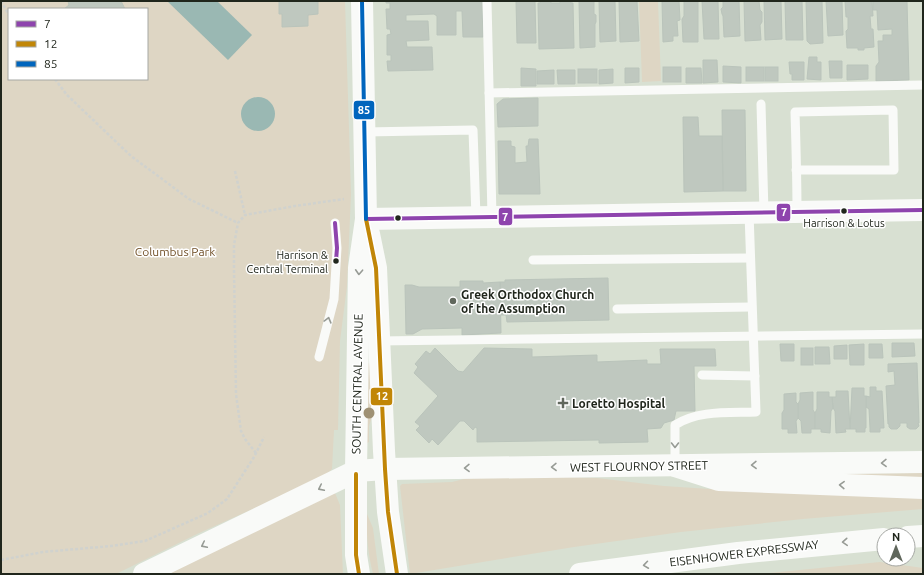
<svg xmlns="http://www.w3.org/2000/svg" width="924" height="575" viewBox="0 0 924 575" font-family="Ubuntu,sans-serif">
	<rect width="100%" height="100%" fill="#d8e0d2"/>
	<!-- green -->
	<g fill="#ded6c4" fill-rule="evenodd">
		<path d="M1 1H345L351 194 347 286 340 341 338 430H334L332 469 324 477 197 534 116 574H1ZM9 9H147V79H9Z"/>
		<path d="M639 1H658L661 81 642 82Z"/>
		<path d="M368 363 370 364 372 417 369 426V442L367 443Z"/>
		<path d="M923 473V481L798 474Z"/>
		<path d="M565 477 597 478 664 486 710 489 923 494V509L803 519 681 532 574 547 410 574 400 486 402 484 452 482 468 478Z"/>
		<path d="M335 493 340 505 343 574H158Z"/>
		<path d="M367 514 373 528 379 574H373C368 554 366 535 367 514Z"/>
		<path d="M880 562 923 568V574H759Z"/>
	</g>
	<!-- water -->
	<g fill="#9ab8b3">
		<path d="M167 1H217L252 35 228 60Z"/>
		<circle cx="258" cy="114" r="17"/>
	</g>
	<!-- building -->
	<g fill="#bfc8bf" stroke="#bac4bb">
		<path d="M68 1H121L125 9H64L69 5Z"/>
		<path d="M279 1H318V14L308 15V26L282 27V14H279Z"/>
		<path d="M386 1H482L483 37H463L462 11H456V35H437V16L434 14 406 15V21H428L429 40 406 41 407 47H432L433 70 388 71 387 61H391V55H387V35L391 34 390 29H387L386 9H390V3H386Z"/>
		<path d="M516 1H535L536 43H517Z"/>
		<path d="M540 1H551V3H560V1H571V3H573L574 48 539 49 538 3H540Z"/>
		<path d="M579 1H594V14L596 15V22L595 24V47L580 48Z"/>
		<path d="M599 1H615L616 41 600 42Z"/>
		<path d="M619 1H637L639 41 620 42Z"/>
		<path d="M662 1H679L680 20 677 21 678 36H673V41L663 42Z"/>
		<path d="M684 1H698V42H683L682 19 684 16Z"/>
		<path d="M702 1H718L719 39H704Z"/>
		<path d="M723 1H739L740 36 724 37 723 16 722 14 721 9 723 7Z"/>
		<path d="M744 1H759L760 10 762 12V22L760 25 761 40 745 41Z"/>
		<path d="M764 1H781L782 39 765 40Z"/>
		<path d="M785 1H802L803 40H786Z"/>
		<path d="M806 1H822L823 43 810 44 807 41Z"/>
		<path d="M826 1H842L843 35 828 36Z"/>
		<path d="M845 1H872L873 16H870L871 29H873L874 47 864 48V50H858V48H847L846 31 848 29V17H846Z"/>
		<path d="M873 1H907L909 80 876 81V66L879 62 878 41H883V35H892V29L878 30 877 10H873Z"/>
		<path d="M809 57H817V62H821V80L807 79Z"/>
		<path d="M703 60H717L718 82 703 83Z"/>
		<path d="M829 61H842V78H830Z"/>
		<path d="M789 62H804V80H792V74H790Z"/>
		<path d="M847 65H868V79L847 80Z"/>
		<path d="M723 66 741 67V83L723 82Z"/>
		<rect x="663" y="67" width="18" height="15"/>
		<rect x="746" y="67" width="18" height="14"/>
		<rect x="765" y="67" width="13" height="14"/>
		<path d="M521 68 536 69V86H521Z"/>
		<path d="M625 68H639V82L625 83Z"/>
		<path d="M686 68H701L702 83H686Z"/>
		<rect x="578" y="69" width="19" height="14"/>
		<path d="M613 69V83L599 84V70Z"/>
		<path d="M554 70V84H537V71Z"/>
		<path d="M557 70H575V84H558Z"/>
		<path d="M538 98V126L498 127 497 104 503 99Z"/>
		<path d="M722 110H745L746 191H723Z"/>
		<path d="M683 117H698L699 136H722L723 191 684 192Z"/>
		<path d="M529 139H538L540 194H499L498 141H511V146L515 147V163L527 162 526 146H528Z"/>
		<path d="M608 278 609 320 507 322 506 315H501L500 282H505V280Z"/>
		<path d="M460 281H483V283L500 282 501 333 462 335V328L422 329 413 334H406L405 285H412L419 287H460Z"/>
		<path d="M892 343H914L915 356 892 357Z"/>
		<path d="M780 344H794V361H781Z"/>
		<path d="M864 344V365H850L849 345Z"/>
		<path d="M869 344H882L883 358H869Z"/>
		<path d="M847 345V359H834V346Z"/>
		<path d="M815 347H829L830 364H815Z"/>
		<path d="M435 348 458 371 463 372 484 348 532 349V357L597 355V362L647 360V364H661L660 349H715L716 366H694L695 411H676L674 420 664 423 661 428 647 429 648 442 599 443V440L477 442V428L475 427 473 430 464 421H460L438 445 432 439 429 443 416 430 420 426 415 422 438 396 414 373 418 367 415 364 426 351 430 354Z"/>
		<rect x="801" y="348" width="12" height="17"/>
		<path d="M917 363 919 423H918L919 426 916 429H910L907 427V423H900V426L897 429H891L889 427V424H888L886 386 895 385 894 371 888 372V364Z"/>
		<path d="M870 387H876V391H882L884 428H880V432H870V428L869 409 866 407V396L870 397Z"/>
		<path d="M852 388H864V396H866V428H865V432H856V429H850Z"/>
		<path d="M836 391H848L850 429H845L846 432 836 433 835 411 833 408 832 397H836Z"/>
		<path d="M813 392V410L815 413V429H811V433H802L801 421 798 418V404L800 400V393Z"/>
		<path d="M817 392H829V397H832L833 408 831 411 830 433 821 432V429H815V413L817 409Z"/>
		<path d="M796 393V402L798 404V418L796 421 797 433H788V429H782V413L784 410V394Z"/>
	</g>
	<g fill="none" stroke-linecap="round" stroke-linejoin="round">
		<!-- path -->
		<g stroke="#d0d2ce" stroke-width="2.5" stroke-dasharray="3 2" stroke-linecap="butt">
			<path d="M1 1 9 15"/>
			<path d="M55 79 67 95 131 156 189 199 238 223"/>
			<path d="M235 171 245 215"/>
			<path d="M256 453 245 439 241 431 236 394 234 269V245L238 223 245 215 295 206 344 199"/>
			<path d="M1 560 43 552 111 546 145 541 208 513 227 499 254 457 264 437"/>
		</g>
		<!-- lane -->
		<g stroke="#f9faf8" stroke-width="9">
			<path d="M487 1 492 217"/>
			<path d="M489 93 923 85"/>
			<path d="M761 104 764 213"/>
			<path d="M365 132 473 130 476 217"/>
			<path d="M796 170H894L893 110 795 112C796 145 797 179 797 212"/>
			<path d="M533 260 750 258"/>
			<path d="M617 309 751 307"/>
			<path d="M378 341 923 334"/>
			<path d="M319 357 334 299 337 248 335 223"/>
			<path d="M702 375 755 376"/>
			<path d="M675 465V425C698 410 729 413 756 412L749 213"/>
		</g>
		<!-- secondary -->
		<g stroke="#f9faf8" stroke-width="22">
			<path d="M366 219 923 210"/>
			<path d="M369 234 376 268 384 451 388 512 397 574"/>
			<path d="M356 471 385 469 923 462"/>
			<path d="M359 574 356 555V471L359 268 366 219 362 1"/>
		</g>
		<!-- highway -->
		<g stroke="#f9faf8" stroke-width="22">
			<path d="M675 466 719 480 923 488"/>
			<path d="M908 537 923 536"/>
			<path d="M144 574 356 471"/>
			<path d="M580 574 738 553 884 539"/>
		</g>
		<!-- bus-1 casing -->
		<g stroke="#fff" stroke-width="7">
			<g id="bus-1">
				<path d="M366 219 923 210"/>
				<path d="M335 223 337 248 336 261"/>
			</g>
		</g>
		<!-- bus-2 casing -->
		<g stroke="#fff" stroke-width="7">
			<g id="bus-2">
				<path d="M366 219 376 268 385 469 388 512 397 574"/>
				<path d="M356 474V555L359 574"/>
			</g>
		</g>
		<!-- bus-3 casing -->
		<g stroke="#fff" stroke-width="7">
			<path id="bus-3" d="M362 1 366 219"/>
		</g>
		<!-- bus-1 -->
		<use href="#bus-1" stroke="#8e44ad" stroke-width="4"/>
		<!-- bus-2 -->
		<use href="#bus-2" stroke="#c18607" stroke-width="4"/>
		<!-- bus-3 -->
		<use href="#bus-3" stroke="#0065bd" stroke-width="4"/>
	</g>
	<!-- trees -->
	<circle fill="#9f9174" cx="369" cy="413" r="5.5"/>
	<!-- one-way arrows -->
	<defs><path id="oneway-chevron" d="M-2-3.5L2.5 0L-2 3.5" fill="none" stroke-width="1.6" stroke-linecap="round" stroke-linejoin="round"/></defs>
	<g stroke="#979b95">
		<use href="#oneway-chevron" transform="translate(359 272) rotate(93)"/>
		<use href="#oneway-chevron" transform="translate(328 320) rotate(-75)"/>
		<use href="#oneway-chevron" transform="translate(675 445) rotate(90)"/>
		<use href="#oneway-chevron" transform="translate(884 463) rotate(179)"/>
		<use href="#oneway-chevron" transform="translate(754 465) rotate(179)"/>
		<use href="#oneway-chevron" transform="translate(554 467) rotate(179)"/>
		<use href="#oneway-chevron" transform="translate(467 468) rotate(179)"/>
		<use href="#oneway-chevron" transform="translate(842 485) rotate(-178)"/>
		<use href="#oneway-chevron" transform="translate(321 488) rotate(154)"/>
		<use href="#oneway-chevron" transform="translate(845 542) rotate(176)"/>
		<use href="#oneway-chevron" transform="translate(204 545) rotate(154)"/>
		<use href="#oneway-chevron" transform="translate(646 565) rotate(172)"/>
	</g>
	<!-- markers -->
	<g fill="#20261c" stroke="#fff" stroke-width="1.5">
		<circle cx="844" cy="211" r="3.5"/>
		<circle cx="398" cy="218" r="3.5"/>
		<circle cx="336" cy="261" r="3.5"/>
	</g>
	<g fill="#60675c" stroke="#fff" stroke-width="1.5">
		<circle cx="453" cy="301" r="4"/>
		<path d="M561 397h4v4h4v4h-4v4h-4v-4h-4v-4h4z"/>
	</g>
	<g text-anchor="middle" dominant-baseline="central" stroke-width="3" stroke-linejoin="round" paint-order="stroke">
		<!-- bus labels -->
		<g font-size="11" fill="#20261c" stroke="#fff">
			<text x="844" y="223">Harrison &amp; Lotus</text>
			<text x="328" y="255" text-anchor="end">Harrison &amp;<tspan x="328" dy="14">Central Terminal</tspan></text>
		</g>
		<!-- park labels -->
		<g font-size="12" fill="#715028" stroke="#fff">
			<text x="175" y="251">Columbus Park</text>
		</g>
		<!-- poi labels -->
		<g font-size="12" font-weight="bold" fill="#20261c" stroke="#fff" text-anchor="start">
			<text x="461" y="294">Greek Orthodox Church<tspan x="461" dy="14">of the Assumption</tspan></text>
			<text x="572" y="403">Loretto Hospital</text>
		</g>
		<!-- street labels -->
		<g font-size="12" fill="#20261c" stroke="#fff">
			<text transform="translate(357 384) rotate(-89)">SOUTH CENTRAL AVENUE</text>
			<text transform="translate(639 466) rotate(-1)">WEST FLOURNOY STREET</text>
			<text transform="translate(744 553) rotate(-7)">EISENHOWER EXPRESSWAY</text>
		</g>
	</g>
	<g stroke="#fff" stroke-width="1.5">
		<rect x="353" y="100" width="22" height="20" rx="4" fill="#0065bd"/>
		<rect x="776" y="203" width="15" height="19" rx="4" fill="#8e44ad"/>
		<rect x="498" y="207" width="15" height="19" rx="4" fill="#8e44ad"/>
		<rect x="370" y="387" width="23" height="19" rx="4" fill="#c18607"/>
	</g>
	<g font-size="11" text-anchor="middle" font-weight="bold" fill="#fff">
		<text x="364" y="114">85</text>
		<text x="784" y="216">7</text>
		<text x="505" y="221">7</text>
		<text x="382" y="400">12</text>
	</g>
	<!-- border -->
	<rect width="924" height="575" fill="none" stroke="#20261c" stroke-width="4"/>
	<!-- legend -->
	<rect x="8" y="8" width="140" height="72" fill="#ffffff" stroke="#a6a8a4"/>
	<rect x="16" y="21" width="20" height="6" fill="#8e44ad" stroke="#a6a8a4"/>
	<text x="44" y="28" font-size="12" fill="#20261c">7</text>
	<rect x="16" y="41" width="20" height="6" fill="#c18607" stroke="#a6a8a4"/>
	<text x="44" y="48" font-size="12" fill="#20261c">12</text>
	<rect x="16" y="61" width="20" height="6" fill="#0065bd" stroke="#a6a8a4"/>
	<text x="44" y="68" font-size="12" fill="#20261c">85</text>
	<!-- north arrow -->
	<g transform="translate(896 547)"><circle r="19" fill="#ffffff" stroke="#a6a8a4"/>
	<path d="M0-3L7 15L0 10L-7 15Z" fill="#60675c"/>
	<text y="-6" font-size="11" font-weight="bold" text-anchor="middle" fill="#20261c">N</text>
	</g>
</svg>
